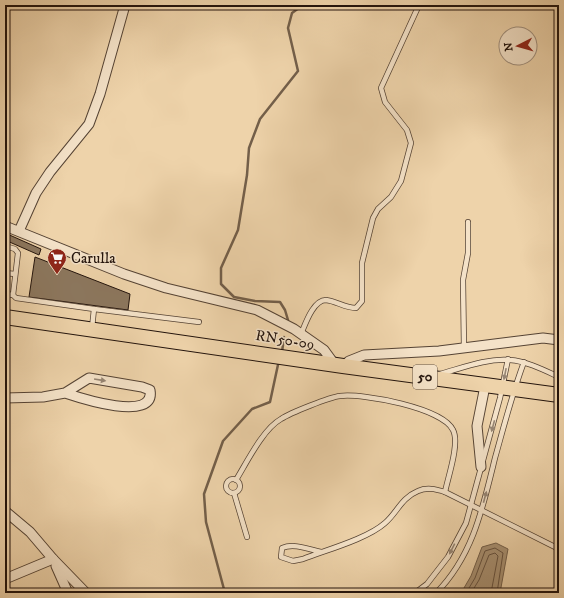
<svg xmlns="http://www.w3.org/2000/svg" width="564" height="598" viewBox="0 0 564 598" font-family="'IM FELL DW Pica',serif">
	<rect width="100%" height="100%" fill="#eed3aa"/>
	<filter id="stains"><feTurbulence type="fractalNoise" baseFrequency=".005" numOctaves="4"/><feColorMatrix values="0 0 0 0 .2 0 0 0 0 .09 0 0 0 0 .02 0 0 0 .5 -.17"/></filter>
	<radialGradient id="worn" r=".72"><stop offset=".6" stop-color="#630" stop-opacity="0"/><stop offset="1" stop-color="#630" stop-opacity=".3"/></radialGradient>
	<!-- water -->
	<path fill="#a99274" stroke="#735f4a" d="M496 543 508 549 500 593H461L471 576 482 547Z"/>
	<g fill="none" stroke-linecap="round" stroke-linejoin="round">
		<!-- shore -->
		<g stroke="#665240" stroke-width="1">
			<path d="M466 593 475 578 485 551 495 548 503 553 497 593"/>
			<path d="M471 593 479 580 489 555 495 553 498 556 491 593"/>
		</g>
		<!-- stream -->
		<g stroke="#735f4a" stroke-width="2.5">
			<path d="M288 320 285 310 280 302 255 301 234 297 221 284V268L238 230 247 175 249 148 260 119 298 71 288 28 292 13 303 5"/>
			<path d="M282 352 284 337"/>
			<path d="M225 593 206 522 204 494 223 441 252 409 270 402 279 360"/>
		</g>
	</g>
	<!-- building -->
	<g fill="#8c775e" stroke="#22130c">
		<path d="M5 233 41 249 39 255 5 240Z"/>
		<path d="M35 257 130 294 128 310 29 297Z"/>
	</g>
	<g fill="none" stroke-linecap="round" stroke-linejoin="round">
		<!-- service casing -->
		<g stroke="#554334" stroke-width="6">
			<g id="service">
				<path d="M5 246 15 249 18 253 13 295 16 298 94 309 92 328"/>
				<path d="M5 273 15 274"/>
				<path d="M5 294 13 295"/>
				<path d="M94 309 199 322"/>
				<path d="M301 334C305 325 313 300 326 300 336 301 345 308 356 308L362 301V263L373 218 378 209 391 197 401 181 411 143 407 130 385 102 381 88 419 5"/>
				<path d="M464 349 463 280 468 253V222"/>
				<path d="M440 374C462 368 487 358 510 360 526 361 544 370 559 377"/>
				<circle cx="233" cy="486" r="7"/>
				<path d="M236 480C247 462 263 429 281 419 290 413 330 397 340 396 363 393 443 408 453 430 460 443 448 477 445 492"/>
				<path d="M234 493 247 537"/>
				<path d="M321 552C308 549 294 543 282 548L281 557 293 561 303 559C326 550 367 539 385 523 397 513 401 498 418 491 427 487 435 489 445 492L559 549"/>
				<path d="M415 593 427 584 448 557 466 523 500 398 508 359"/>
				<path d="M436 593C473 556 483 507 495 458 504 426 512 394 524 362"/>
			</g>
		</g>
		<!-- minor casing -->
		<g stroke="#554334" stroke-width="11">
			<g id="minor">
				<path d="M5 226 124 274 166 288 257 310 294 329 324 350 335 365"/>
				<path d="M19 231 36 193 50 172 89 124 100 94 125 5"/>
				<path d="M343 366 349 361 364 355 439 351 543 338 559 340"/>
				<path d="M5 398 43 397 65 393 89 378 142 387 150 390C156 423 80 398 65 393"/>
				<path d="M481 467 477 426 485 386"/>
				<path d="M5 511 30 532 53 559 86 593"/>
				<path d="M56 566 68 593"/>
				<path d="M5 579 53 559"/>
			</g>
		</g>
		<!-- primary casing -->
		<g stroke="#22130c" stroke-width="16">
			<path id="primary" d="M5 317 343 366 559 395"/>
		</g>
		<!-- service -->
		<use href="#service" stroke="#f4e2c8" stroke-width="4.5"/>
		<!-- minor -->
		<use href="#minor" stroke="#f4e2c8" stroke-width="9"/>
		<!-- primary -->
		<use href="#primary" stroke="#eed3aa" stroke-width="14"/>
	</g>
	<!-- one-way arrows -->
	<defs><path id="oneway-solid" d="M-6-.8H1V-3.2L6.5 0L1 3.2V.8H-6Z"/></defs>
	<g fill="#968573">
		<use href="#oneway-solid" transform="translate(505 374) rotate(101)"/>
		<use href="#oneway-solid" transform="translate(100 380) rotate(9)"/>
		<use href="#oneway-solid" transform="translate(493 426) rotate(105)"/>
		<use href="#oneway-solid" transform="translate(485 497) rotate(-75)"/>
		<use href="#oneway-solid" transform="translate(452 549) rotate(117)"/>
	</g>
	<!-- icons -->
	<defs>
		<g id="supermarket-pin" transform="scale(1)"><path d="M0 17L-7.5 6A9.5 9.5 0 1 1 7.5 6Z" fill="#8f2418" stroke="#f4e2c8"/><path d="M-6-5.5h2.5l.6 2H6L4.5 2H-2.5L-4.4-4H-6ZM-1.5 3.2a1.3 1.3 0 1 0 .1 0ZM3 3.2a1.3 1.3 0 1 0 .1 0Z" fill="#fff"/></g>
	</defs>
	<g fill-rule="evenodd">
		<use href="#supermarket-pin" x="57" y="258"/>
	</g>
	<g text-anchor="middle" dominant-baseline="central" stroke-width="3" stroke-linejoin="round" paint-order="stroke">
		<!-- shield labels -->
		<rect fill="#f4e2c8" stroke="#615144" stroke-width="1" x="413" y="365" width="24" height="24" rx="3"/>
		<g font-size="14" font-weight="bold" fill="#22130c">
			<text x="425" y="377">50</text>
		</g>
		<!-- poi labels -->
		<g font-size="15" fill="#22130c" stroke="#f4e2c8" text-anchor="start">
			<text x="71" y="258">Carulla</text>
		</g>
		<!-- street labels -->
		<g font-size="15" fill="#22130c" stroke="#f4e2c8">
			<text transform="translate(285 340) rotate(9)">RN50-09</text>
		</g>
	</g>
	<!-- margin -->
	<rect width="564" height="598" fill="none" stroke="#eed3aa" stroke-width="20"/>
	<rect x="6" y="6" width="552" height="586" fill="none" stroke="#22130c" stroke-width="2"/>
	<rect x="10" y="10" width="544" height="578" fill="none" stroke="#22130c"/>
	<!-- north arrow -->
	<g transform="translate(518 46) rotate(264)"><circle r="19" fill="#f4e2c8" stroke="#a08f7d"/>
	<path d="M0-3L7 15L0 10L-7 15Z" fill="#8f2418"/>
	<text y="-6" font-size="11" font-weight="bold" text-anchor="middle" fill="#22130c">N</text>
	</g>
	<rect width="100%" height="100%" filter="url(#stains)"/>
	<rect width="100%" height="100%" fill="url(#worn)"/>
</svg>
